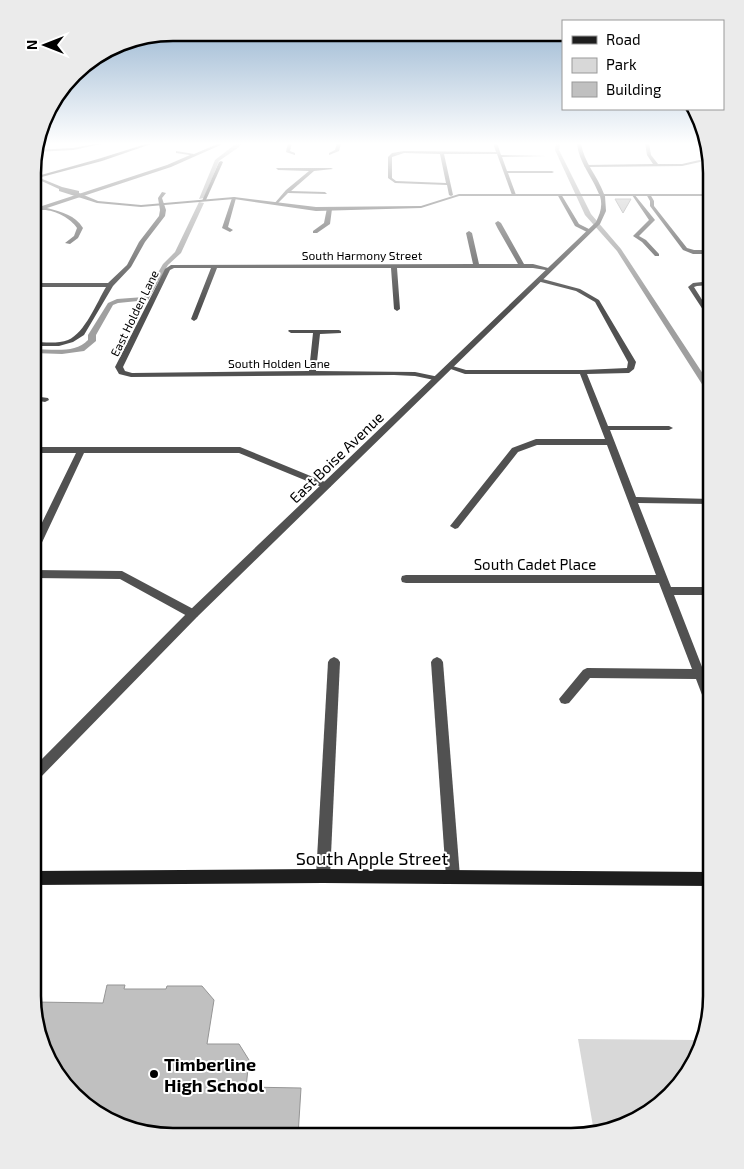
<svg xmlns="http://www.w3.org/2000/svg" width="744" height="1169" viewBox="0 0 744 1169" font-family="'Exo 2',sans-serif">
	<rect width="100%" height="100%" fill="#fff"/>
	<!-- green -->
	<path fill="#d8d8d8" d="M578 1039 698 1040 683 1081 624 1126 594 1132Z"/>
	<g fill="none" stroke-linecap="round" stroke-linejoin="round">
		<!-- canal -->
		<g fill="#9f9f9f" fill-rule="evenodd">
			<path d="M237 143H241L239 147 219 161 204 198 199 199 215 160Z"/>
			<path d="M556 143H560L559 150 591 214 621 249 711 386V394L707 392 617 251 585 215 555 150Z"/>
			<path d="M199 202 204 203 181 253 168 265 148 300 118 303 113 305 96 335V341L84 351 62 354 33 353V349C51 349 75 354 88 340V335L108 303 117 299 144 297 163 264 175 252Z"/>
		</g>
	</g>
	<!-- building -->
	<g fill="#c0c0c0" stroke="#959595">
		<path d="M615 199H631L623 213Z"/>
		<path d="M107 985H125L124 989H166L167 986H202L214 1000 207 1044H239L249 1060 246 1087 301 1088 298 1136 155 1135 87 1107 43 1049 34 1002 103 1003Z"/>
	</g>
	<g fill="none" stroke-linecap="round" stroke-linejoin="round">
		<!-- minor -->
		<g fill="#515151" fill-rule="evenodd">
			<path d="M100 143H106L73 150 35 152V150L73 148Z"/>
			<path d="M220 143H225L171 167 47 208C62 212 75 215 83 228L78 238 70 244 65 243 74 236 77 228C71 218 53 209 42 210 39 210 36 212 34 212V209L39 207 167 165 190 155 176 153V151L194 154Z"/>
			<path d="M288 143H292L290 151 295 153V155L286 152Z"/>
			<path d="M337 143H341L339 151 329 155V153L335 150Z"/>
			<path d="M493 143H497L501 155 546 156 502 157 507 171H552L554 172 552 173H508L516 195 514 196 512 195 497 154H444L453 195 451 196 449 195 447 185 395 183 388 178V157L392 153 404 151 496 152ZM404 153 440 154 446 183 396 181 392 178V157Z"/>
			<path d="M645 143H649L651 155 658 164H682L708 158 709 160 682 166 586 167 584 166 586 165 653 164 647 155Z"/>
			<path d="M221 161 223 162 206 200 202 201 219 162Z"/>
			<path d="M276 168H331L333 169 314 171 291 191 325 192 327 194 288 193 276 205 274 204 286 190 309 171 278 170Z"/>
			<path d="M162 192 166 193 162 198 166 210 165 216 145 242 131 267 113 286 84 335 73 342 59 346H33V342C44 342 58 344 68 340 85 333 97 302 106 287H33V283H108L127 265 139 242 159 216 160 210 158 198Z"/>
			<path d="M557 194H561L579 224 591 230V232H587L575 226Z"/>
			<path d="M634 194 655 220 639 236 646 240 659 254V256H655L642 242 633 236 649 220 632 195Z"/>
			<path d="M646 194H650L654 201V206L687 248 694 250H711V254H693L683 250 650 206V201Z"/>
			<path d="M234 197 236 198 228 227 233 230 230 232 222 228 232 198Z"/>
			<path d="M327 208 332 209 330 224 317 233H313V231L324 223Z"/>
			<path d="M498 221 501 223 524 264H533L552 269V271L533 268H397L400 309 397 311 394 309 391 268H217L197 319 194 321 191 319 211 268H174L170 270 123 367 125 371 132 373 309 371 313 333H291L288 331 289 330H339L341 331V333L320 334 316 371 415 372 439 377V381L415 376 394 375 131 377 119 374 115 367 165 269 171 265 473 264 466 233 469 231 472 233 479 264H518L498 229 495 223Z"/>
			<path d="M539 278 580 289 599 300 636 362 634 369 629 373 587 374 608 426H669L673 428 669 430H610L636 497 711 499V503L709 504 638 503 671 587H711V595H674L711 690V709L707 708 696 679 590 678 569 703 565 704 561 703 559 699 583 670 587 668 692 669 659 583H406L402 582 401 579 402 576 406 575H656L607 445H537L518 452 458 528 455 529 450 526 512 448 536 439H605L580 374H465L445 367 449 365 466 370H583L627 368 628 362 595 302 576 291 537 281V279Z"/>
			<path d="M711 281V285L697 286 694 287 711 314V320L709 319 688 287 693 283Z"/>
			<path d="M33 396 48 398 49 400 45 402 33 400Z"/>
			<path d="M33 447H240L330 484 331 486 327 489 324 488 239 453H84L38 551 33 555V541L76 453H33Z"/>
			<path d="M33 570 122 571 197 611 198 614 197 617H189L120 579 33 578Z"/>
			<path d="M334 657 338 659 340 662 330 876 328 881 323 883 318 881 316 876 328 662 330 659Z"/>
			<path d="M437 657 441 659 443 662 460 877 458 882 453 884 448 882 446 877 431 662 433 659Z"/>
		</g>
		<!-- tertiary -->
		<path fill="#515151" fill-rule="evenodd" d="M577 143H581C584 163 597 175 604 194H711V196H605L606 211 600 224 197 617 37 781 33 783V768L189 611 596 222C600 214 603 206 600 196H459L421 208 316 211 234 199 141 207 97 203 59 191V189L35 178V176L62 187 79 191V193L98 201 141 205 234 197 316 207 421 206 459 194H599C592 176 579 163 577 143Z"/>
		<!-- secondary -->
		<g fill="#1e1e1e" fill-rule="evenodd">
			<path d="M149 143H154L102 161 34 179V177L98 159Z"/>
			<path d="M323 869 711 872V886L323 883 33 885V871Z"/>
		</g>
	</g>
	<!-- sky -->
	<linearGradient id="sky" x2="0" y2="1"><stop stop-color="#8baccb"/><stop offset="0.47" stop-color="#fff"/><stop offset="1" stop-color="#fff" stop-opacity="0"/></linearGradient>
	<rect width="744" height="306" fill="url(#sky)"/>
	<!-- markers -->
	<circle fill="#000" stroke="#fff" stroke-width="2" cx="154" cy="1074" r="5"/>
	<g text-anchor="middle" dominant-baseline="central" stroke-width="4" stroke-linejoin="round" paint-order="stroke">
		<!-- far-street labels -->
		<g font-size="12" fill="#000" stroke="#fff">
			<text x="362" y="255">South Harmony Street</text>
			<text transform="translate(134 313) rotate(-64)">East Holden Lane</text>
			<text x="279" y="363">South Holden Lane</text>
		</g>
		<!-- street labels -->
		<g font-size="15" fill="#000" stroke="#fff">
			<text transform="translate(336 457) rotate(-44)">East Boise Avenue</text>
			<text x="535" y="564">South Cadet Place</text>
		</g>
		<!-- near-street labels -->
		<g font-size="18" fill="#000" stroke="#fff">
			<text x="372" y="858">South Apple Street</text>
		</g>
		<!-- near-poi labels -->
		<g font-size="18" font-weight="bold" fill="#000" stroke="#fff" text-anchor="start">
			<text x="164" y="1064">Timberline<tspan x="164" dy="21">High School</tspan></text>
		</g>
	</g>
	<!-- crop -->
	<path d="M0 0H744V1169H0ZM173 41H571A132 132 0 0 1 703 173V996A132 132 0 0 1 571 1128H173A132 132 0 0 1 41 996V173A132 132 0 0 1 173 41Z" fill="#ebebeb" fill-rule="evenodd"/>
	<path fill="none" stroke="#000" stroke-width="2.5" d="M173 41H571A132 132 0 0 1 703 173V996A132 132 0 0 1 571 1128H173A132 132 0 0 1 41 996V173A132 132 0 0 1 173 41Z"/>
	<!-- legend -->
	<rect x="562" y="20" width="162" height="90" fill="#ffffff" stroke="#999999"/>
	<rect x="572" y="36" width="25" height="8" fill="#1e1e1e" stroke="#999999"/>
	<text x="606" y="45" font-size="15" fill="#000000">Road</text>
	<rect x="572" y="58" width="25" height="15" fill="#d8d8d8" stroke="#999999"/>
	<text x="606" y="70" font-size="15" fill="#000000">Park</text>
	<rect x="572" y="82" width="25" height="15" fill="#c0c0c0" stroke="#999999"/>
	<text x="606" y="95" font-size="15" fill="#000000">Building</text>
	<!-- north arrow -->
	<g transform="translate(45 45) rotate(270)" stroke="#ffffff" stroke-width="4" paint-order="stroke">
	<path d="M0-4L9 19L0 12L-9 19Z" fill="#000000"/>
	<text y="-8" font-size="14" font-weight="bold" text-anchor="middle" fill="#000000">N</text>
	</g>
</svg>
